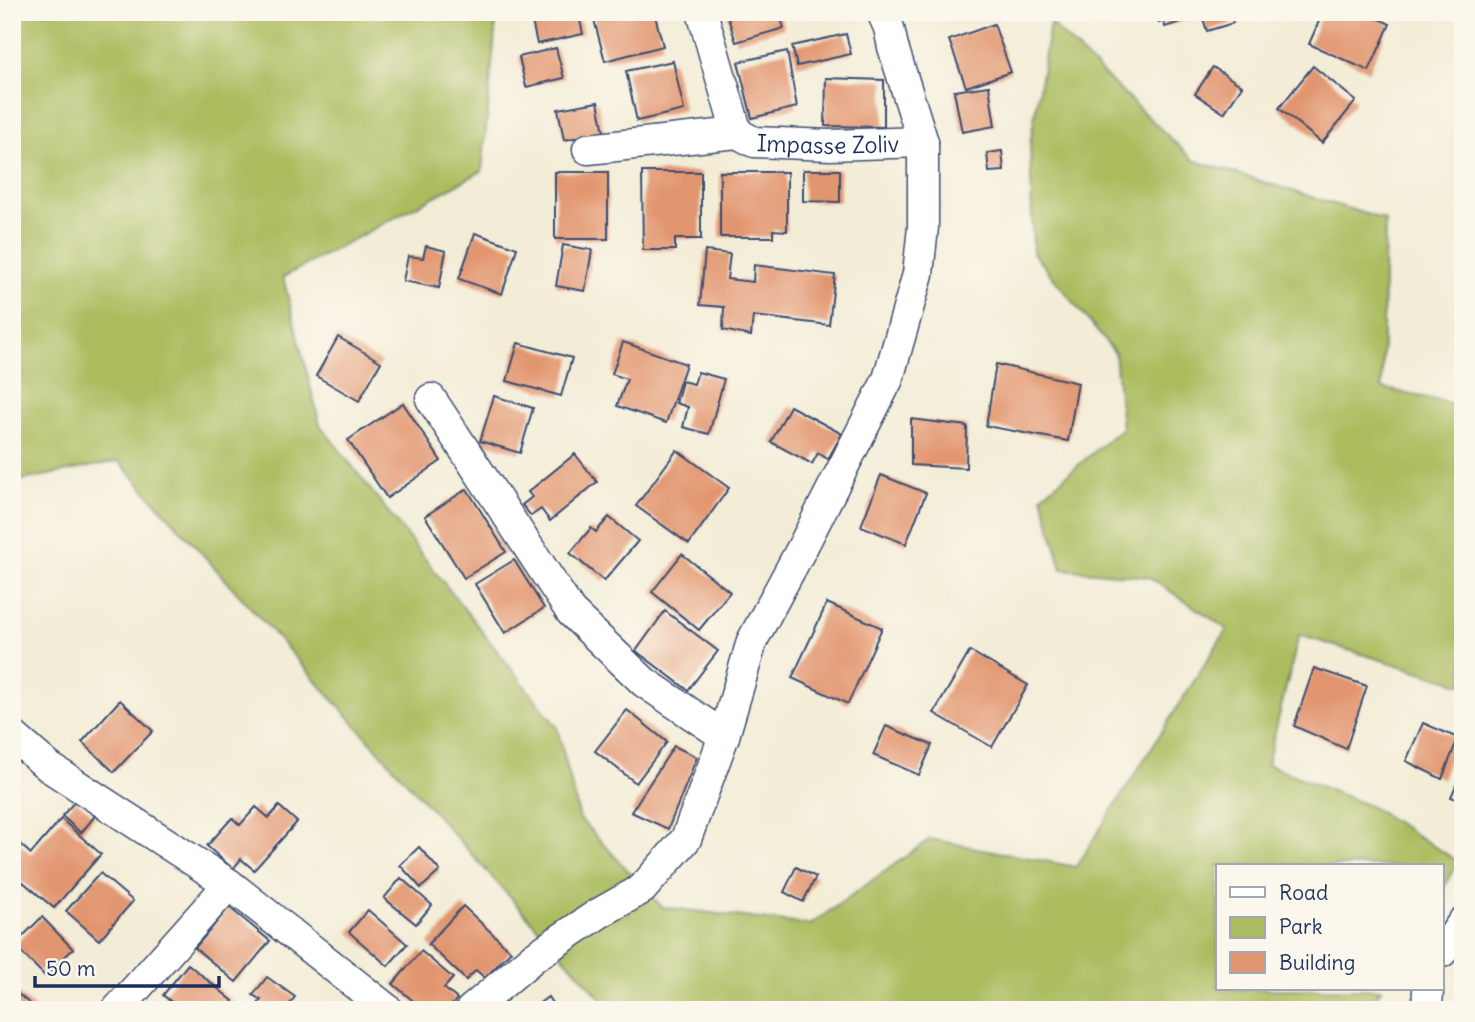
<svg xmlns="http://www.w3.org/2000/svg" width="1475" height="1022" viewBox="0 0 1475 1022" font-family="Delius,sans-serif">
	<rect width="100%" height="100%" fill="#fbf7ec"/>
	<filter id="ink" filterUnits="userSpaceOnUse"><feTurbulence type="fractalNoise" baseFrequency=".0143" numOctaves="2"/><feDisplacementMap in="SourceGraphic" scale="14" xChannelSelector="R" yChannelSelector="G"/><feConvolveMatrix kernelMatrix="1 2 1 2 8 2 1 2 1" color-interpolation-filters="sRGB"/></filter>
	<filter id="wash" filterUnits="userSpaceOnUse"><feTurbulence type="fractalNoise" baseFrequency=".00686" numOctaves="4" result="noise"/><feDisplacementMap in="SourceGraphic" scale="28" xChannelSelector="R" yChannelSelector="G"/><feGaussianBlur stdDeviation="1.57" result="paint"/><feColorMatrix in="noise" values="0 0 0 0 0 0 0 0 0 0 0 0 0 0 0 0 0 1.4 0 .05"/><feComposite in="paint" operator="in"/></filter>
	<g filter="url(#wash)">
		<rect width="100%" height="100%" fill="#f3edd7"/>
		<!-- green -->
		<path fill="#abbc5f" stroke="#63765e" stroke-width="2" d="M12 12H497L482 171 283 277 320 425 557 727 580 819 662 907 810 925 930 839 1076 867 1227 629 1149 577 1062 569 1042 496 1122 428 1115 353 1033 253 1030 144 1050 23 1193 160 1385 220 1382 388 1463 406V685L1299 635 1267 764 1371 807 1459 862 1442 890V866H1218V989H1381L1374 1001 1351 1010H608L605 1003 119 461 12 482Z"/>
		<g id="blocks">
			<!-- building -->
			<g fill="#e29670">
				<path d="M530 12H578L583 34 537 44Z"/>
				<path d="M592 12H654L663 46 605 61Z"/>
				<path d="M726 12H779L784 28 736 42Z"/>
				<path d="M1155 12H1191L1193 18 1165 27 1164 21 1159 23Z"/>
				<path d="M1201 12H1230L1233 23 1207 31Z"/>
				<path d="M1323 12H1365L1390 24 1369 71 1309 44Z"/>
				<path d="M994 24 1011 72 966 87 949 40Z"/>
				<path d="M846 34 851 54 797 66 792 46Z"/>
				<path d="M556 48 564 78 526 87 519 57Z"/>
				<path d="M787 51 797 107 752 118 738 62Z"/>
				<path d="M673 61 684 110 637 121 626 71Z"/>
				<path d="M1313 66 1356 101 1322 143 1279 108Z"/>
				<path d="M1213 67 1242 86 1224 113 1195 94Z"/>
				<path d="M826 78 884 80V127L825 126Z"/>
				<path d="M989 86 995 126 962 132 954 91Z"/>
				<path d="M598 102 604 132 564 140 558 109Z"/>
				<path d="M1002 151 1004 171 989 172 987 153Z"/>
				<path d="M803 170H840V202L803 201Z"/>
				<rect x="555" y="172" width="53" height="67"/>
				<path d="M642 172H701V239H675V250H643Z"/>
				<path d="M720 172H787V231L773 230V237H720Z"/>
				<path d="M475 233 517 248 502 294 459 279Z"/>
				<path d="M563 245 592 250 585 291 556 286Z"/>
				<path d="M426 246 446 251 439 288 403 281 408 256 423 258Z"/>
				<path d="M705 251 730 254 727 279 753 282 754 265 835 275 829 325 753 316 751 336 723 330 724 307 700 305Z"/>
				<path d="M338 337 381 362 359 401 316 376Z"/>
				<path d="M623 342 686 364 666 423 617 406 627 379 612 374Z"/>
				<path d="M518 343 572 358 561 396 507 381Z"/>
				<path d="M996 364 1078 383 1068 441 986 426Z"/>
				<path d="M698 372 724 379 709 434 683 427 688 407 676 403 682 381 694 384Z"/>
				<path d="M494 396 533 408 520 453 480 441Z"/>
				<path d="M403 403 441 461 387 498 348 440Z"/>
				<path d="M790 406 842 434 828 459 818 453 812 464 771 442Z"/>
				<path d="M911 419 967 426 966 468 911 465Z"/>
				<path d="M677 450 729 488 689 544 636 506Z"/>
				<path d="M575 454 597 482 550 521 541 509 531 516 522 505 532 497 528 492Z"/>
				<path d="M881 475 926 493 906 544 861 526Z"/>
				<path d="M467 489 506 552 464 578 425 516Z"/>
				<path d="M609 517 638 541 604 581 570 553 591 528 596 532Z"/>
				<path d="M682 554 730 592 699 630 652 592Z"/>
				<path d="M514 560 544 608 505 633 475 584Z"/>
				<path d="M827 603 882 628 848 704 792 678Z"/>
				<path d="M665 611 718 651 688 690 636 651Z"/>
				<path d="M970 651 1028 685 992 747 934 713Z"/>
				<path d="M1314 668 1367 686 1346 749 1294 726Z"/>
				<path d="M120 700 153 731 114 772 82 742Z"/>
				<path d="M627 710 667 742 636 783 595 751Z"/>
				<path d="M1423 723 1458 738 1442 779 1406 761Z"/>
				<path d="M886 726 932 745 919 775 873 755Z"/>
				<path d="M674 746 697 757 668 829 631 812Z"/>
				<path d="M1463 769V802L1451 797Z"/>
				<path d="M76 800 95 816 81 833 62 816Z"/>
				<path d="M279 806 297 822 254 870 241 859 233 869 207 846 232 818 240 825 256 807 269 818Z"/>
				<path d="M61 819 101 854 54 908 23 882 16 890 12 886V837L31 854Z"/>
				<path d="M419 847 440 871 421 888 400 865Z"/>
				<path d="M796 867 816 877 803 902 784 892Z"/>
				<path d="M100 873 133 901 99 940 66 911Z"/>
				<path d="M401 878 432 905 416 924 384 898Z"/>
				<path d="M463 906 511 951 485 978 476 970 466 980 428 944Z"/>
				<path d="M229 907 270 941 236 982 195 948Z"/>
				<path d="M368 910 407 944 388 966 349 932Z"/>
				<path d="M42 917 73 949 45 976 14 945Z"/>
				<path d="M421 951 453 978 444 988 457 999 448 1010H424L393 984Z"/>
				<path d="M188 964 233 1001 226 1010H181L163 995Z"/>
				<path d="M267 977 295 997 285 1010H257L255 1008 261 1000 253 995Z"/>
				<path d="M12 989 35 1008 34 1010H12Z"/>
				<path d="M548 997 557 1010H530Z"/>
			</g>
		</g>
	</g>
	<g filter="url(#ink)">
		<use href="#blocks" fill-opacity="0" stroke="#3b4c70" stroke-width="2"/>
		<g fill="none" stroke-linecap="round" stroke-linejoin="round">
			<!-- street casing -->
			<g stroke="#3b4c70" stroke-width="33">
				<g id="street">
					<path d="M702 12 737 133"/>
					<path id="s1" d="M588 149 737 133 754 142 830 145 923 142"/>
					<path d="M431 399 571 612 644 682 724 736"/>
					<path d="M12 735 49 767 229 884 388 1010"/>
					<path d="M1442 952 1463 922"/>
					<path d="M117 1010 229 884"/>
					<path d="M471 1010 534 957 598 914 642 889 686 839 724 736 752 641 803 546 888 379 918 274 923 227V142L893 47 889 28 882 12"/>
					<path d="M1427 1010 1428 989"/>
				</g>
			</g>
			<!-- street -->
			<use href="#street" stroke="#fff" stroke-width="30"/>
		</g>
	</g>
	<g text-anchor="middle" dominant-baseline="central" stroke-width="5" stroke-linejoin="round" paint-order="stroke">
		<!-- street labels -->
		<g font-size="23" fill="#1b2f5e" stroke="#fbf7ec">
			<text stroke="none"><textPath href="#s1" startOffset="243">Impasse Zoliv</textPath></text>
		</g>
	</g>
	<!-- margin -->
	<rect width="1475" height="1022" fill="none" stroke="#fbf7ec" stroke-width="42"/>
	<!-- legend -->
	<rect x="1216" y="864" width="228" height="126" fill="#fbf7ec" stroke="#a1a7b3" stroke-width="2"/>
	<rect x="1230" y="887" width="35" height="10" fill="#ffffff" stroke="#a1a7b3" stroke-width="2"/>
	<text x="1279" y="900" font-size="21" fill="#1b2f5e">Road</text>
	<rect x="1230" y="917" width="35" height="21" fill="#abbc5f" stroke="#a1a7b3" stroke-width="2"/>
	<text x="1279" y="934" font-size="21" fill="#1b2f5e">Park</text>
	<rect x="1230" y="952" width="35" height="21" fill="#e29670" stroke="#a1a7b3" stroke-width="2"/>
	<text x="1279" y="970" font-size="21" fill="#1b2f5e">Building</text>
	<!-- scale -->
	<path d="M35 976v10h184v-10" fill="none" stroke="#1b2f5e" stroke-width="3.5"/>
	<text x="46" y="976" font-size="21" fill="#1b2f5e" stroke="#fbf7ec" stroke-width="5" paint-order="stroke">50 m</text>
</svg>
